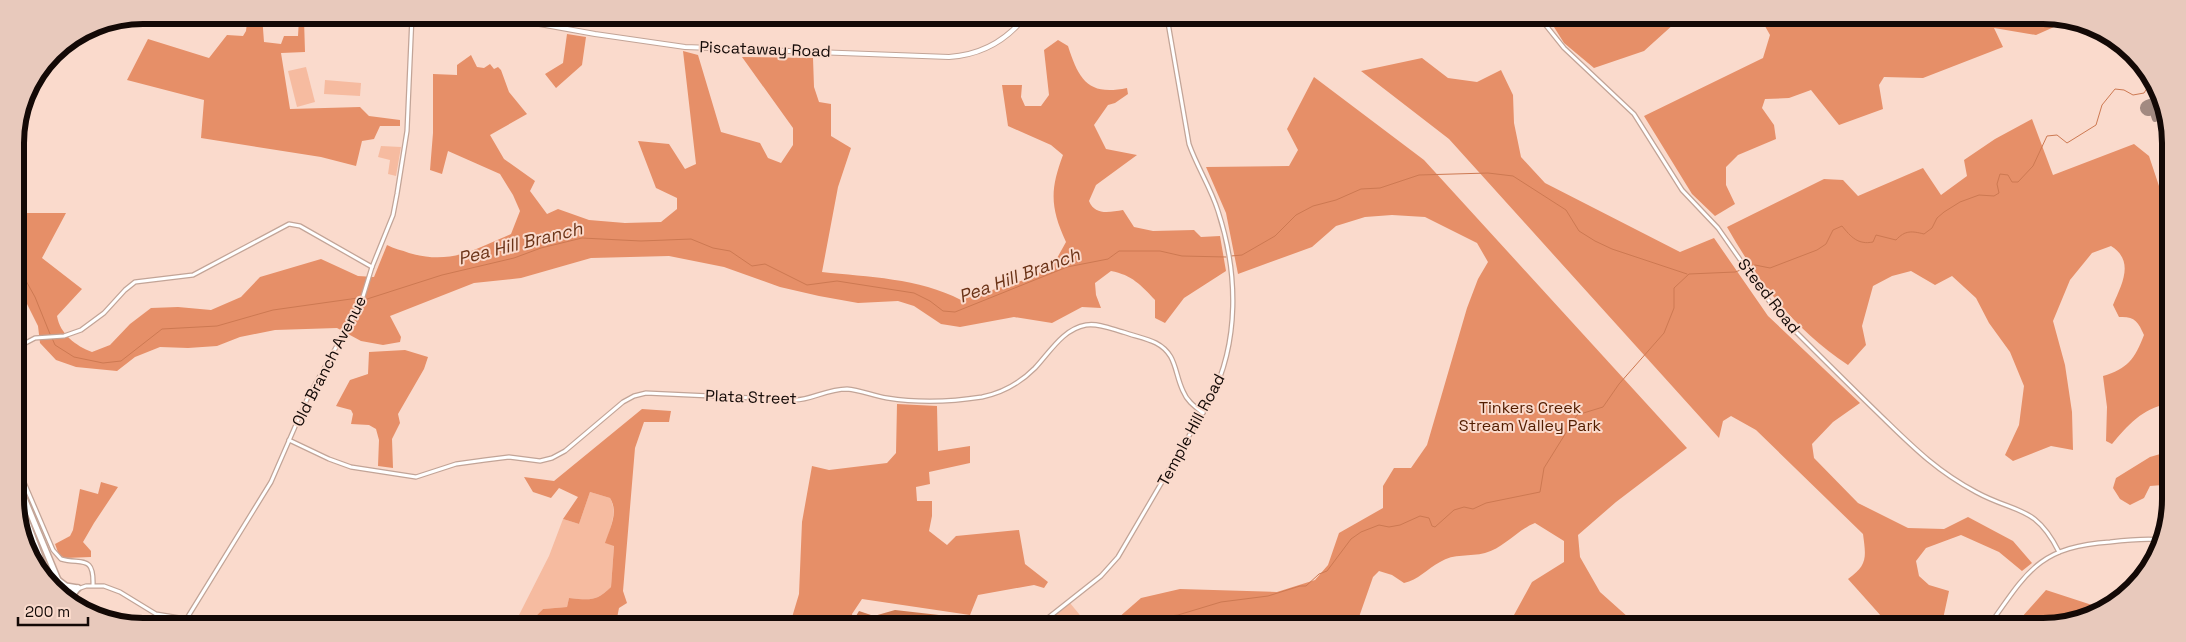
<svg xmlns="http://www.w3.org/2000/svg" width="2186" height="642" viewBox="0 0 2186 642" font-family="'Space Grotesk',sans-serif">
	<rect width="100%" height="100%" fill="#fadacc"/>
	<!-- green -->
	<g fill="#f6bba0">
		<path d="M306 67 315 102 297 107 288 71Z"/>
		<path d="M325 80 361 83 360 96 324 94Z"/>
		<path d="M381 146 401 147 396 176 388 174 390 160 378 157Z"/>
		<path d="M590 492 610 498C618 512 610 528 606 543L614 545 611 587C596 602 589 600 569 598L567 607 543 609 536 616 525 618 518 617 549 556 563 519 579 524Z"/>
		<path d="M1070 603 1088 625H1043Z"/>
	</g>
	<!-- forest -->
	<g fill="#e68f68">
		<path d="M248 15H262L264 42 281 44 284 36H298L299 19H304L305 52 281 53 290 109 360 107 369 116 400 120V126H380L374 139 362 141 356 166 321 157 201 138 204 100 127 80 148 39 209 58 227 35 243 36 246 31Z"/>
		<path d="M1618 18H1685L1675 23 1644 51 1594 68 1564 43 1549 19 1579 22Z"/>
		<path d="M1761 19H1880L1881 21 1887 19H2072L2036 35 1994 28 2003 47 1923 78 1884 77 1879 85 1883 109 1839 125 1811 90 1789 98 1765 99 1762 108 1774 125 1776 139 1738 155 1726 167V185L1735 204 1715 216 1692 194 1644 116 1763 58 1770 35Z"/>
		<path d="M567 34 586 37 582 65 556 88 545 74 563 63Z"/>
		<path d="M1058 40 1068 46C1079 80 1088 96 1127 88L1128 94 1115 103 1108 105 1094 125 1106 149 1137 155 1096 185 1089 201C1095 216 1110 212 1123 210L1134 227 1153 231 1194 230 1201 237 1220 236 1226 271 1184 298 1165 323 1155 318V300C1141 285 1132 275 1111 271L1095 283 1096 295 1101 308 1082 307 1052 323 1014 317 960 327 941 324 914 306 898 301 858 303 819 296 780 287 724 267 669 256 591 258 521 278 474 283 390 316 401 337 400 342 383 345 361 341 337 328 275 330 240 337 217 346 188 348 160 347 135 357 117 371 76 367 56 360 40 343 38 326 16 282V213H66L42 258 82 289 57 316C60 334 76 346 92 352L110 345 130 324 151 308 178 307 211 310 241 297 260 277 321 259 358 276 374 277 387 245C394 249 402 250 409 253 451 265 473 250 511 234L520 211 513 195 500 174 448 151 442 174 430 170 433 133V74L457 75V65L471 55 477 67 484 68 490 64 494 69 498 67 501 70 509 92 527 114 490 135 504 159 535 181 530 191 547 214 558 209 589 220 625 223 661 222 677 209V198L656 188 638 141 669 144 685 169 696 164 683 51 698 55 721 132 760 143 768 158 781 163 793 145V128L742 57 813 58 814 87 819 102 831 104V136L851 148 838 187 822 272C868 277 919 278 961 300L1033 277 1056 260 1066 242C1050 207 1050 190 1063 155L1051 145 1008 126 1002 85H1022L1021 97 1025 106H1041L1049 95 1044 50Z"/>
		<path d="M1422 58 1448 78 1477 82 1501 70 1513 95 1514 123 1521 157 1545 183 1680 252 1714 238 1768 316 1860 403 1833 422 1812 444 1814 458 1858 503 1908 528 1944 529 1968 517 2013 541 2032 563 2022 571 1999 552 1961 535 1926 548 1916 561 1919 576 1929 585 1949 591 1943 619 1936 627 1890 626 1848 579C1868 565 1866 557 1863 534L1756 430 1731 416 1723 421 1719 438 1449 139 1361 71Z"/>
		<path d="M1314 77 1424 160 1687 448 1616 502 1578 535 1580 557 1600 592 1638 626H1508L1532 582 1564 562V541L1535 523C1517 530 1504 548 1485 553 1470 557 1454 553 1440 562 1427 569 1418 580 1404 583L1392 575 1379 571 1373 577 1359 617 1365 621 1364 625H1110L1141 598 1180 589 1277 592 1315 580 1328 565 1339 533 1383 508V486L1394 468H1411L1427 445 1467 308 1478 279 1488 262 1477 243 1425 217 1392 215 1365 217 1336 226 1312 247 1238 274 1226 213 1206 167 1289 166 1298 150 1287 129Z"/>
		<path d="M2032 119 2053 175 2134 144 2149 156 2162 195 2168 242 2167 404C2143 408 2127 426 2112 444L2106 441 2107 407 2103 376C2127 369 2135 359 2144 335 2138 321 2134 316 2119 317L2113 305C2122 284 2135 261 2111 246L2092 253 2070 280 2053 321 2065 365 2072 412 2073 450 2051 446 2013 461 2005 455 2019 425 2024 386 2010 352 1989 323 1976 298 1952 276 1935 285 1911 271 1892 276 1873 286 1862 326 1866 345 1848 365C1794 329 1759 283 1727 227L1824 179 1843 180 1858 196 1923 168 1941 195 1967 176 1964 160 1995 139Z"/>
		<path d="M405 350 428 357 424 369 398 414 400 423 392 439 393 468 378 466 379 440 376 429 369 425 351 424 353 414 351 410 336 406 350 380 368 374 369 352Z"/>
		<path d="M897 404 937 406 938 451 970 446V463L929 472 930 484 916 487 917 501H932V516L929 531 947 545 956 536 1019 530 1025 564 1048 582 1044 588 1034 585 978 595 970 615 862 599 852 614 854 624H790L799 594 802 522 812 466 829 470 887 463 896 453Z"/>
		<path d="M642 409 671 411 669 422H644L635 448 623 591 627 603 619 608 617 618 624 624H568L536 616 543 609 567 607 569 598C589 600 596 602 611 587L614 546 605 543C610 528 619 512 610 498L590 492 579 524 563 519 578 497 559 488 551 498 533 492 524 477 554 481Z"/>
		<path d="M2167 452V486L2163 485 2150 486 2144 498 2130 505 2120 499 2113 488 2116 478 2150 457Z"/>
		<path d="M101 482 118 487 94 523 83 542 91 551V557L65 558 59 555 55 544 70 536 73 530 80 489 98 494Z"/>
		<path d="M2046 590 2092 605 2097 610 2066 621 2064 620 2051 627H2013Z"/>
	</g>
	<!-- water -->
	<path fill="#cd7952" d="M895 610 939 615 933 624H883L873 619 864 621 856 616 859 611 874 616Z"/>
	<g fill="none" stroke-linecap="round" stroke-linejoin="round">
		<!-- stream -->
		<g stroke="#cd7952" stroke-width="1">
			<path d="M1231 256 1242 255 1275 236 1296 215 1313 206 1336 200 1361 189 1380 188 1419 175 1488 173 1513 176 1566 210 1579 231 1595 241 1612 249 1687 274"/>
			<path d="M16 263 35 297 50 334"/>
			<path d="M364 300 442 275 514 258 541 248 582 238 641 241 691 239 713 248 730 251 752 266 765 264 807 285 837 281 914 293 930 301 943 311 955 312 1067 267 1108 259 1119 251H1160L1182 256 1226 257"/>
			<path d="M52 338 55 345 74 357 103 363 121 361 162 329 217 326 273 310 358 298"/>
			<path d="M1139 625 1145 620 1163 622 1169 616 1178 615 1221 602 1268 596 1300 586H1306L1319 574 1327 571 1351 539 1361 532 1379 525 1389 527 1400 525 1420 516 1429 518 1432 526 1435 527 1454 510 1464 507 1473 509 1486 503 1540 492 1544 468 1577 415 1603 407 1619 384 1664 333 1674 308V288L1689 274 1735 272 1755 265 1770 268 1817 250 1826 244 1833 230 1842 226C1851 237 1858 245 1873 242L1876 235 1896 240C1905 230 1912 231 1924 234L1932 228 1937 218 1944 212 1960 202 1979 195 1994 196 1999 193 1997 184 2000 174 2008 175 2012 182H2018L2033 166 2047 136 2057 135 2067 143 2096 125 2102 105 2115 89 2124 90 2133 95 2144 93 2151 82"/>
		</g>
		<!-- taxiway -->
		<path stroke="#a28a81" stroke-width="6" d="M2151 107 2155 119 2167 114"/>
		<!-- runway -->
		<path stroke="#a28a81" stroke-width="16" d="M2148 108 2161 103"/>
		<!-- secondary casing -->
		<g stroke="#c2a497" stroke-width="5.5">
			<g id="secondary">
				<path d="M1540 18 1564 48 1634 114 1682 190 1718 228 1769 301 1787 323C1817 353 1848 384 1879 414 1911 445 1935 470 1976 492 2016 514 2035 504 2059 552"/>
				<path d="M16 348 35 338 64 336 81 330 104 313 125 290 135 282 193 275 289 224 300 226 372 267"/>
				<path d="M289 440 329 459 351 467 416 477 456 464 485 460 509 457 540 461 552 458 565 451 623 402 634 396 646 393 795 400C811 400 827 389 847 389 861 390 873 396 887 398 919 403 950 402 982 397 1002 393 1021 382 1035 368 1050 352 1063 329 1086 325 1099 323 1112 329 1123 332 1134 336 1146 338 1156 343 1177 354 1174 372 1183 391 1187 401 1194 406 1203 413"/>
				<path d="M17 466 53 550 61 559C81 565 94 554 93 585"/>
				<path d="M63 594 86 586H104L120 592 156 614 186 619"/>
				<path d="M172 617 178 623"/>
				<path d="M184 623 271 482 308 397 361 303 372 267 393 215 397 194 407 131 412 16"/>
				<path d="M1039 625 1101 576 1118 557 1210 400C1240 342 1238 272 1218 211 1211 188 1197 167 1189 144L1167 17"/>
				<path d="M1988 627C2027 572 2038 547 2110 542 2127 540 2145 538 2163 540"/>
			</g>
		</g>
		<!-- primary casing -->
		<g stroke="#c2a497" stroke-width="6">
			<path id="primary" d="M495 16 595 34 685 47 949 57C981 55 1005 42 1025 17"/>
		</g>
		<!-- highway casing -->
		<g stroke="#c2a497" stroke-width="8">
			<g id="highway">
				<path d="M17 481 58 580 57 590"/>
				<path d="M17 496 51 586"/>
				<path d="M17 517 28 545"/>
				<path d="M58 580 66 586 78 588"/>
				<path d="M70 598 78 588"/>
			</g>
		</g>
		<!-- secondary -->
		<use href="#secondary" stroke="#fff" stroke-width="3"/>
		<!-- primary -->
		<use href="#primary" stroke="#fff" stroke-width="4"/>
		<!-- highway -->
		<use href="#highway" stroke="#fff" stroke-width="5"/>
	</g>
	<g text-anchor="middle" dominant-baseline="central" stroke-width="4" stroke-linejoin="round" paint-order="stroke">
		<!-- street labels -->
		<g font-size="16" fill="#130906" stroke="#fadacc">
			<text transform="translate(765 49) rotate(2)">Piscataway Road</text>
			<text transform="translate(1769 296) rotate(52)">Steed Road</text>
			<text transform="translate(329 361) rotate(-63)">Old Branch Avenue</text>
			<text transform="translate(751 397) rotate(2)">Plata Street</text>
			<text transform="translate(1191 430) rotate(-62)">Temple Hill Road</text>
		</g>
		<!-- park labels -->
		<g font-size="16" fill="#521d00" stroke="#fadacc">
			<text x="1530" y="407">Tinkers Creek<tspan x="1530" dy="18">Stream Valley Park</tspan></text>
		</g>
		<!-- water labels -->
		<g font-size="18" font-style="italic" fill="#6b3317" stroke="#fadacc">
			<text transform="translate(520 243) rotate(-14)">Pea Hill Branch</text>
			<text transform="translate(1019 275) rotate(-20)">Pea Hill Branch</text>
		</g>
	</g>
	<!-- crop -->
	<path d="M0 0H2186V642H0ZM143 24H2043A119 119 0 0 1 2162 143V499A119 119 0 0 1 2043 618H143A119 119 0 0 1 24 499V143A119 119 0 0 1 143 24Z" fill="#e8c9bc" fill-rule="evenodd"/>
	<path fill="none" stroke="#130906" stroke-width="6" d="M143 24H2043A119 119 0 0 1 2162 143V499A119 119 0 0 1 2043 618H143A119 119 0 0 1 24 499V143A119 119 0 0 1 143 24Z"/>
	<!-- scale -->
	<path d="M18 617v8h70v-8" fill="none" stroke="#130906" stroke-width="2.5"/>
	<text x="25" y="617" font-size="15" fill="#130906" stroke="#fadacc" stroke-width="4" paint-order="stroke">200 m</text>
</svg>
